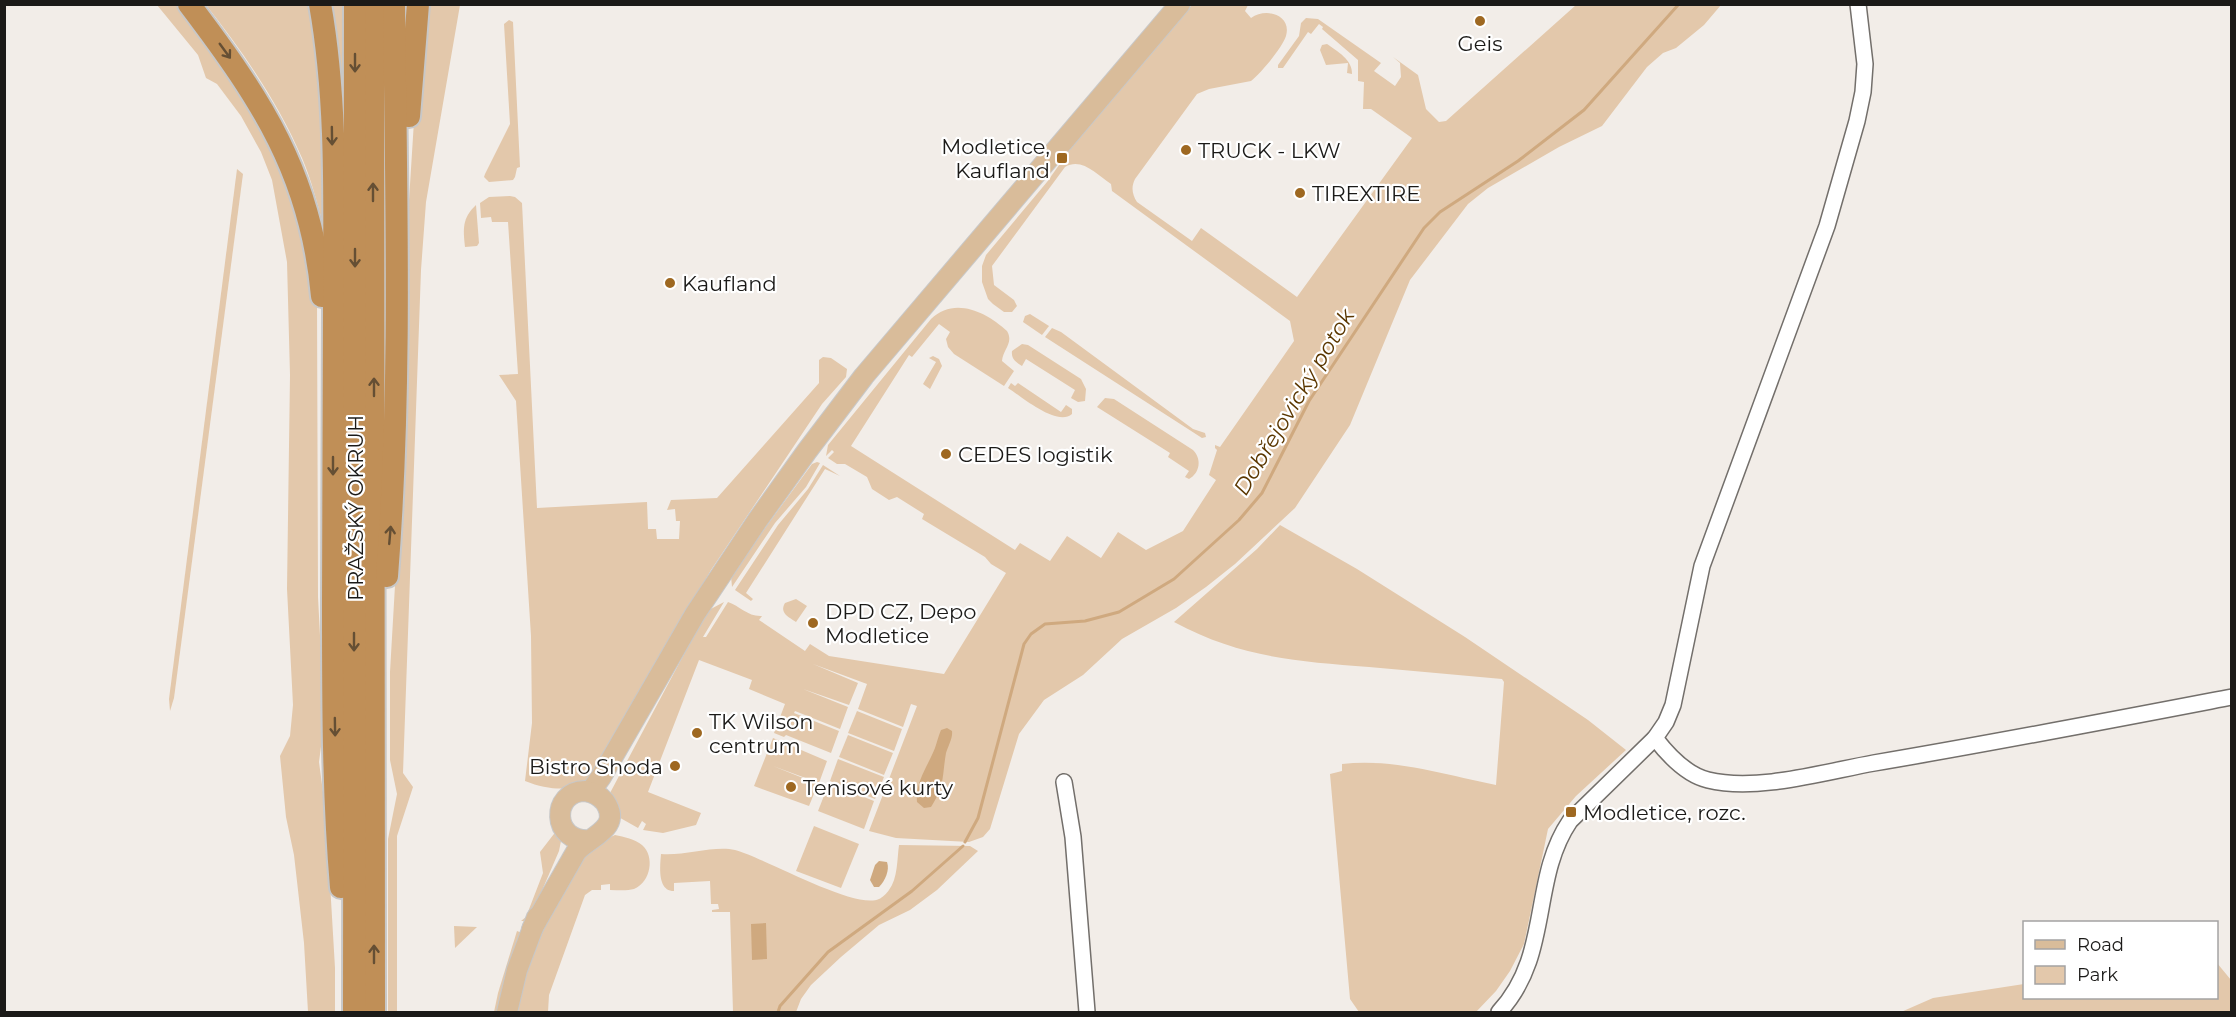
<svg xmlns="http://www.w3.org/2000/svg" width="2236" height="1017" viewBox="0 0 2236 1017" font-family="Montserrat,sans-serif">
	<rect width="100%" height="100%" fill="#f2ede8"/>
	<!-- green -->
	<g fill="#e3c8ab">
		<path d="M157 5H184L288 170 317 300 318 597 323 693V731L319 762 326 815 335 968V1012H308L304 943 294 855 286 817 280 756 290 736 293 705 287 589 290 375 287 262 272 180 261 152 241 116 217 84 206 78 198 55Z"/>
		<path d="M206 5H315L324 77 323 224C317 202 311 179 302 158 278 102 243 52 206 5Z"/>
		<path d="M327 5H342L343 174Z"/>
		<path d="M427 5H460L426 202 421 270 403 773 413 787 397 836V1012H388V839L397 794 390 760V672L401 482 405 264 414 121Z"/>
		<path d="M1192 5H1248L1245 11 1251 18C1266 7 1292 15 1286 36 1282 48 1261 73 1251 81L1209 89 1197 94 1135 179C1131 187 1132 194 1137 202L1192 241 1201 228 1297 297 1412 138 1371 109H1363L1364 82 1358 81V60L1322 29 1323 27 1319 24 1311 34 1308 32 1283 68H1278V65L1299 36 1301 23 1306 18 1318 19 1381 63 1374 71 1395 86 1401 77 1400 63 1393 57 1418 75 1426 109 1439 122 1446 121 1576 5H1721L1704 25 1676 48 1663 53 1647 67 1602 126 1559 147 1488 188 1468 204 1410 280 1350 425 1295 508 1235 564 1206 587 1176 608 1122 639 1083 675 1044 700 1019 734 990 829 983 837 969 842 896 838 869 831 917 706 911 704 903 727 858 709 867 684 813 664 858 683 849 705 803 689 848 707 840 729 795 711 794 713 839 731 831 753 786 735 784 737 774 733 785 704 749 689 752 680 699 660 648 792 701 813 696 825 663 833 643 830 646 824 642 821 638 828 615 815 610 793 707 611 724 602 703 637H706L728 602C740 606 748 617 762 616L759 620 805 651 810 644 829 656 944 674 1006 573 991 564 985 557 922 519 924 514 897 497 889 500 872 489 867 477 845 464H837L828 458 834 452 832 450 826 456 828 445 931 319C954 296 987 312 1007 331 1014 343 1003 349 1002 361L1014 371 1004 386 954 354 948 347 946 339 950 332 939 324 912 357 909 355 851 446 1015 550 1020 543 1050 561 1067 536 1101 558 1118 532 1146 550 1183 531 1216 480 1209 475 1217 450 1215 448V445L1220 447 1294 341 1290 321 1112 191 1111 184C1097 175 1082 157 1065 167L992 266 994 285 1014 300 1017 306 1012 312H1004L993 304 988 299 982 282V266L986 255 1047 182 1103 103 1160 38Z"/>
		<path d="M509 20 513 22 520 167 517 168 515 177 513 180 489 182 484 177 485 174 510 124 504 24Z"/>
		<path d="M1327 44C1337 51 1353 60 1352 74L1347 73 1348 63 1326 65 1320 50 1322 45Z"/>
		<path d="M237 169 243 174 174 698 170 711 169 699Z"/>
		<path d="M510 196 515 197 522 203 537 508 647 502 648 529H656L657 539H679L680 521H676L675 509 667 510 671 500 717 498 819 383V360L823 357 831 358 847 369 846 377 822 404 711 570 588 786C564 790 547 790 525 781L532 723 531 636 516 401 499 375 518 374 508 222H492L491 217 481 218 480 203 489 197Z"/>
		<path d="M476 205 479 243 477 246 465 247C463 229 462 218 476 205Z"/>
		<path d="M1030 314 1049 326 1042 335 1023 322 1025 316Z"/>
		<path d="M1052 328 1061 332 1193 429 1205 433 1206 437 1202 438 1045 337Z"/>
		<path d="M1022 344 1028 345 1081 379 1086 389 1085 401 1078 402 1071 398 1075 390 1026 359 1022 366C1016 362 1011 359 1012 351Z"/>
		<path d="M933 356 939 359 942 366 930 389 923 384 936 362 929 358Z"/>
		<path d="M1011 383 1015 386 1018 383 1061 412 1066 405 1072 409V414C1057 427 1022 397 1008 388Z"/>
		<path d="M1105 398 1114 399 1193 450C1202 459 1200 473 1189 479L1185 477 1189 471 1168 457 1170 453 1097 407Z"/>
		<path d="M817 462 820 463 806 487 775 523 732 587 731 576 735 569 812 464Z"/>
		<path d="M823 465 840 476 825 469 746 593 753 599 751 601 735 590 778 525 808 489Z"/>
		<path d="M1280 525 1357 569 1465 637 1588 720 1626 750 1576 796 1548 829 1524 944 1510 971 1496 991 1476 1012H1359L1350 999 1330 774 1342 771V764C1394 758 1446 775 1496 785L1504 682 1502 679C1458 675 1414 671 1369 667 1296 661 1241 658 1174 622L1257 549Z"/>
		<path d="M796 599 807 606 796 622C789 617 779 613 785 603Z"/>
		<path d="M857 711 902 729 894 751 848 733Z"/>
		<path d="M848 735 893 753 884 775 839 757Z"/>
		<path d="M773 738 827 761 819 783 773 766 818 784 809 806 754 786Z"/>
		<path d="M838 759 884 777 875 799 830 781Z"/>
		<path d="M829 783 874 801 864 829 818 811Z"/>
		<path d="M814 826 859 844 841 888 796 871Z"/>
		<path d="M557 830 561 841 559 851 531 916 526 921H521L526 917 543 873 540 852Z"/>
		<path d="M615 835C624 837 635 839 642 845 655 856 651 882 634 889 627 891 618 890 610 890V884L601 885V890H592L585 895 549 995 548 1012H515L535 942 580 851Z"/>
		<path d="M899 845 970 846 978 851 937 890 910 910 879 925 841 957 811 985 801 999 796 1012H733L730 912H712V910L719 909 718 904H711L710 881 674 883V891C657 891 660 866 661 854 685 856 715 845 735 850 763 857 854 910 879 899 882 898 887 893 889 890 898 878 897 859 899 845Z"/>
		<path d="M454 926 477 927 455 948Z"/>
		<path d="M517 931 522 933 501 1012H494L498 993Z"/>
		<path d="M2217 963 2231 980V1012H1901L1933 998 2024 984V998H2216Z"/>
	</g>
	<!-- water -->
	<g fill="#cfa97f">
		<path d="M947 728 952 731C953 738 948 746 946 753 942 776 945 786 931 807L924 808 917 802C915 782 928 766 935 748 937 742 938 737 941 730Z"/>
		<path d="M879 861 887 862C890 870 885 881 879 887H874L870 880 875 865Z"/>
		<path d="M766 923 767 959 752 960 751 924Z"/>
	</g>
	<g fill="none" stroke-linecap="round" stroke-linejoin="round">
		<!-- stream -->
		<g stroke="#cfa97f" stroke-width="3">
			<path d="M965 842 978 818 1024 644 1031 634 1045 624 1085 621 1119 612 1174 579 1239 520 1262 493 1309 401 1424 228 1440 212 1518 161 1584 110 1679 4"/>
			<path d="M778 1012 780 1006 828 952 912 891 963 846"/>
		</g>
		<!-- minor casing -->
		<g stroke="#736f6b" stroke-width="18">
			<g id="minor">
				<path d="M1655 738C1668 755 1687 775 1708 780 1757 792 1824 772 1874 763 1993 743 2112 720 2232 697"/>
				<path d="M1064 782 1073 837 1087 1012"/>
				<path d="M1499 1012C1552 955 1530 880 1570 821L1655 738 1666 722 1673 705 1702 566 1827 226 1857 121 1863 92 1865 64 1858 4"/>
			</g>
		</g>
		<!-- major casing -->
		<g stroke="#c8c8c8" stroke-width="22">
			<g id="major">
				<path d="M590 792 601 777 695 614 757 521 807 451 864 376 1180 4"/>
				<path d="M532 929 576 852C588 837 623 829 605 802 600 796 593 792 585 791 551 791 551 843 590 840"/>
				<path d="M507 1012 517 970 537 917"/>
			</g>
		</g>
		<!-- highway casing -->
		<g stroke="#c8c8c8" stroke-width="26">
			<g id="highway">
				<path d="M189 4C261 99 311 174 322 296"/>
				<path d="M320 4C338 105 334 210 334 312 334 410 333 508 333 606 333 700 333 794 341 887"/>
				<path d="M373 4 374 1012"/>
				<path d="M409 116 418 4"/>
				<path d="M387 576C402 386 396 195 394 4"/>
				<path d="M354 1012 355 4"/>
			</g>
		</g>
		<!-- minor -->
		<use href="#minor" stroke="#fff" stroke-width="15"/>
		<!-- major -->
		<use href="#major" stroke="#d9bc9a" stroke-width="20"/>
		<!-- highway -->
		<use href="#highway" stroke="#c08f57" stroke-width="22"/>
	</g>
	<!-- one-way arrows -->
	<defs><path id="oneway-shaft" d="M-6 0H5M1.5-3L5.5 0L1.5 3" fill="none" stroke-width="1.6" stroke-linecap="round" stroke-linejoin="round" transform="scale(1.5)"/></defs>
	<g stroke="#654f34">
		<use href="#oneway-shaft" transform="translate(225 51) rotate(54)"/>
		<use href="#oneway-shaft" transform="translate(355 63) rotate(90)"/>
		<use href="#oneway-shaft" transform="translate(332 136) rotate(89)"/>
		<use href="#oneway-shaft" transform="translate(373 192) rotate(-90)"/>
		<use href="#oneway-shaft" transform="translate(355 258) rotate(90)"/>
		<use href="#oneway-shaft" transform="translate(374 387) rotate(-90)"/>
		<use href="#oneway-shaft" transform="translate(333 466) rotate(90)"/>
		<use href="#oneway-shaft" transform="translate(390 535) rotate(-85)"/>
		<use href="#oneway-shaft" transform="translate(354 642) rotate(90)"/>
		<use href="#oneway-shaft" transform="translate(335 727) rotate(89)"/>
		<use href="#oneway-shaft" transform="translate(374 954) rotate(-90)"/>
	</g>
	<!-- markers -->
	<g fill="#9e6821" stroke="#fff" stroke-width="2">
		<circle cx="1480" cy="21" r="6"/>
		<circle cx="1186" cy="150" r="6"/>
		<rect x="1056" y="152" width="12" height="12" rx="3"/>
		<circle cx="1300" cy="193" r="6"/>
		<circle cx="670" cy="283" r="6"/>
		<circle cx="946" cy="454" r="6"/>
		<circle cx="813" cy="623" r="6"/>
		<circle cx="697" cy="733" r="6"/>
		<circle cx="675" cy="766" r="6"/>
		<circle cx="791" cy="787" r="6"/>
		<rect x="1565" y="806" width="12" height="12" rx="3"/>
	</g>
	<g text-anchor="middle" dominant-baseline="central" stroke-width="4.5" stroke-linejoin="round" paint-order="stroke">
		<!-- poi labels -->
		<g font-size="21" fill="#1b1a18" stroke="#fff" text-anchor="start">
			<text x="1480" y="43" text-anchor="middle">Geis</text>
			<text x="1050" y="146" text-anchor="end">Modletice,<tspan x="1050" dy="24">Kaufland</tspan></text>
			<text x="1198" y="150">TRUCK - LKW</text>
			<text x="1312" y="193">TIREXTIRE</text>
			<text x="682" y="283">Kaufland</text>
			<text x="958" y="454">CEDES logistik</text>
			<text x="825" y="611">DPD CZ, Depo<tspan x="825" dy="24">Modletice</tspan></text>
			<text x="709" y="721">TK Wilson<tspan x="709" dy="24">centrum</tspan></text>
			<text x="663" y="766" text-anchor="end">Bistro Shoda</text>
			<text x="803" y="787">Tenisové kurty</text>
			<text x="1583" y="812">Modletice, rozc.</text>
		</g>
		<!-- street labels -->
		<g font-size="21" fill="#1b1a18" stroke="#fff">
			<text transform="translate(355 508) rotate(-90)">PRAŽSKÝ OKRUH</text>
		</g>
		<!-- water labels -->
		<g font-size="22" font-style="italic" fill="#5b3700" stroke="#fff">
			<text transform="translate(1294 402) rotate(-59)">Dobřejovický potok</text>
		</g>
	</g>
	<!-- border -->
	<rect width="2236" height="1017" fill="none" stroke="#1b1a18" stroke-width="12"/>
	<!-- legend -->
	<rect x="2023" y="921" width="195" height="78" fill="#ffffff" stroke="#a4a3a3" stroke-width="1.5"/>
	<rect x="2035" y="940" width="30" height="9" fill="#d9bc9a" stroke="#a4a3a3" stroke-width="1.5"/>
	<text x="2077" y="951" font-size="18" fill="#1b1a18">Road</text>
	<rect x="2035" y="966" width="30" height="18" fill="#e3c8ab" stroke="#a4a3a3" stroke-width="1.5"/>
	<text x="2077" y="981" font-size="18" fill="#1b1a18">Park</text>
</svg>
